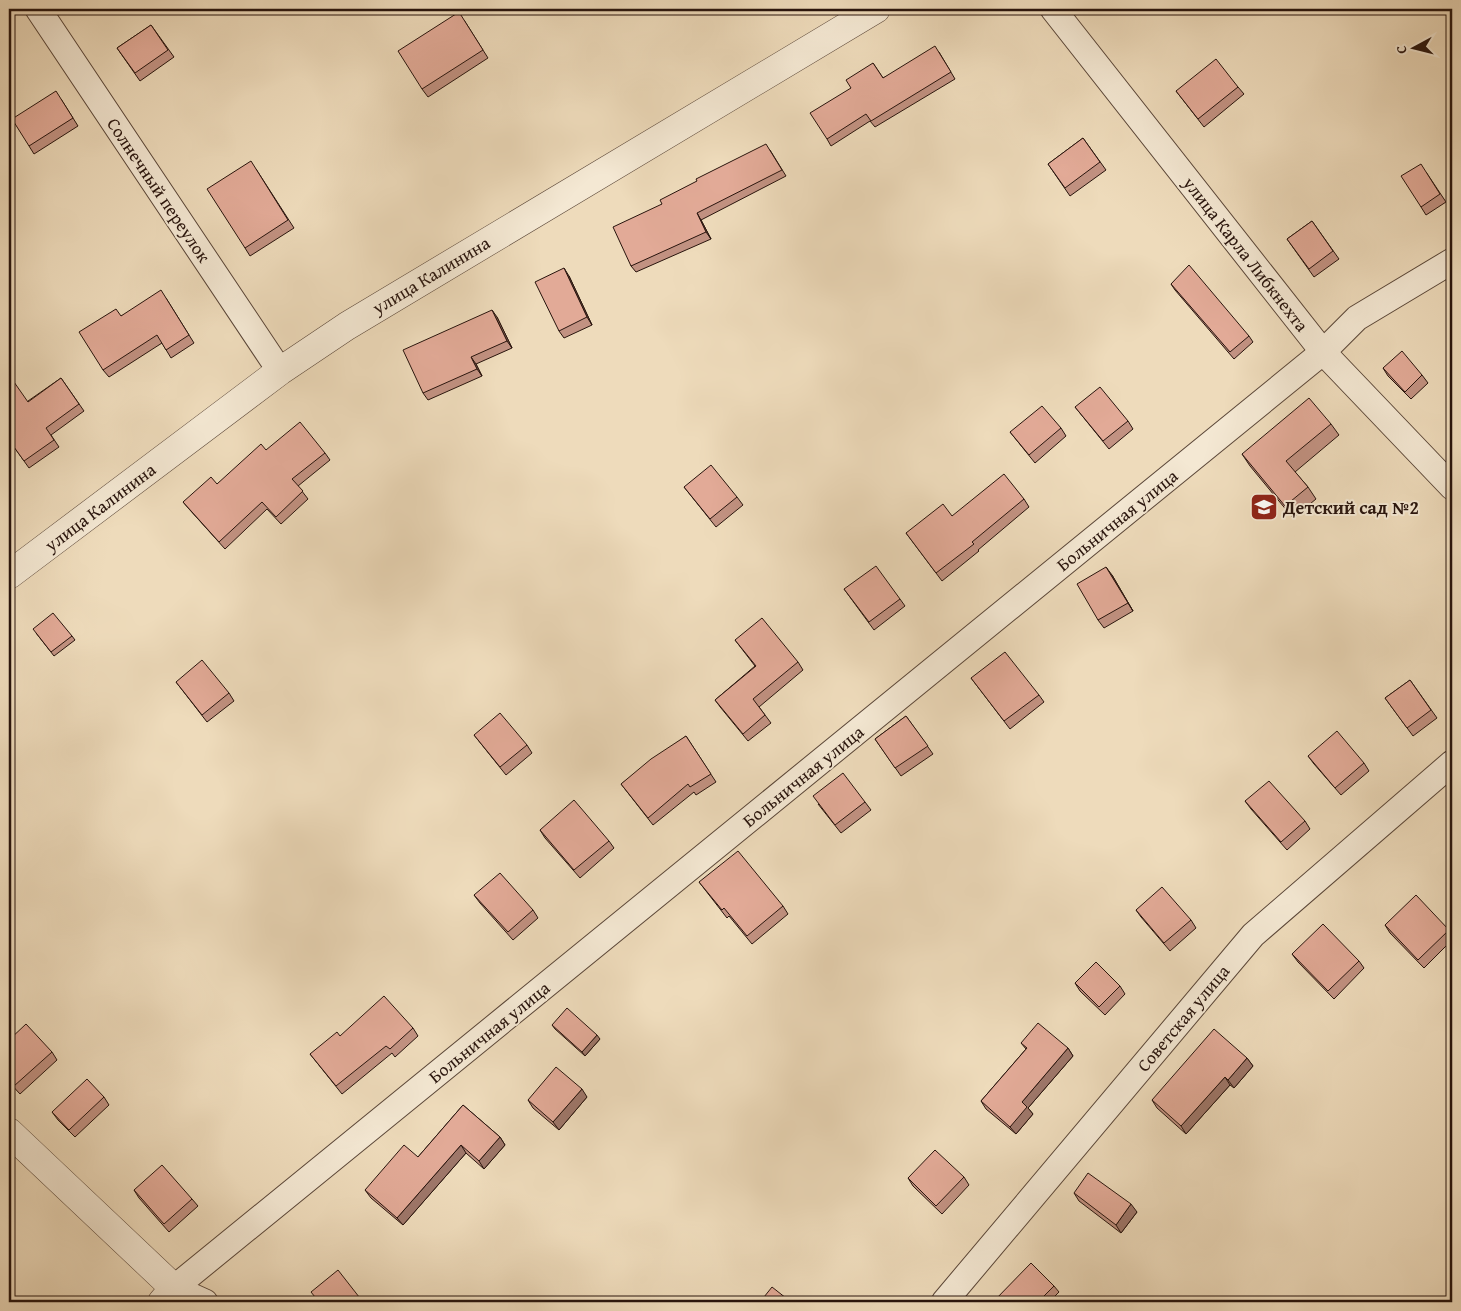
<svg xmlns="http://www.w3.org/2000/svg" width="1461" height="1311" viewBox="0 0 1461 1311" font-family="'Gentium Book Plus',serif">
	<rect width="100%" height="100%" fill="#eedbbb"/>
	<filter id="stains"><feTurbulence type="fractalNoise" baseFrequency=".004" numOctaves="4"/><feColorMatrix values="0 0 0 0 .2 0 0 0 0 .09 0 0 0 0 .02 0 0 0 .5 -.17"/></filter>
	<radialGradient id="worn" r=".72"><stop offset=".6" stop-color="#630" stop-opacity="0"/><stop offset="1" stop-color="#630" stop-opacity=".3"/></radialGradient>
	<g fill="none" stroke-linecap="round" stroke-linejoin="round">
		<!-- minor casing -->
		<g stroke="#5a4638" stroke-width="27">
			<g id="minor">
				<path d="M38 9 280 371"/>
				<path d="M1053 9 1323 352 1452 487"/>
				<path d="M205 1302 174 1288 1323 352 1357 318 1452 261"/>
				<path d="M944 1302 1253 935 1452 763"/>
			</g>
		</g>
		<!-- tertiary casing -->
		<g stroke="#5a4638" stroke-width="29">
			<g id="tertiary">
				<path d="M9 575 280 371 347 326 876 9"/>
				<path d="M9 1132 174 1288 162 1302"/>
			</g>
		</g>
		<!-- minor -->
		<use href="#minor" stroke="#f4e8d3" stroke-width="25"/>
		<!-- tertiary -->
		<use href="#tertiary" stroke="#f4e8d3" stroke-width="28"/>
	</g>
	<!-- wall -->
	<g fill="#c29282" stroke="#28140d">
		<path d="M464 20 488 58 428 97 422 89Z"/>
		<path d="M151 25 174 57 140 81 117 48Z"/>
		<path d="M939 52 955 79 875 127 870 121 831 146 827 139 851 88 873 63 883 78Z"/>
		<path d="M1238 87 1244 94 1204 127 1176 91Z"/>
		<path d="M61 99 78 126 34 154 29 146Z"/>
		<path d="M1083 138 1106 170 1070 196 1048 164Z"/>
		<path d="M770 150 786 176 701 220 711 239 636 272 631 266 662 204Z"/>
		<path d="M256 169 294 228 250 256 245 248Z"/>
		<path d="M1426 172 1446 202 1426 215 1421 207Z"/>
		<path d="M1312 221 1339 259 1314 277 1287 239Z"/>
		<path d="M569 276 592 325 564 338 559 331Z"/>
		<path d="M1171 284 1249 336 1253 342 1234 359 1175 290Z"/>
		<path d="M166 298 194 343 171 358 162 343 109 377 103 370 121 316Z"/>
		<path d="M497 317 512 348 476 364 482 376 428 400 423 393Z"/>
		<path d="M1383 368 1422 375 1428 383 1411 399 1388 376Z"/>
		<path d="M61 378 84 411 51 435 59 447 29 468 9 440 28 401Z"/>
		<path d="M1075 407 1128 421 1133 429 1109 449Z"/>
		<path d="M1331 424 1339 435 1295 472 1308 487 1316 499 1293 518 1250 466 1242 454Z"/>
		<path d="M1061 428 1066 436 1035 463 1010 432Z"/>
		<path d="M266 450 325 453 330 460 298 486 308 499 281 524 267 509 225 549 189 509 183 502 217 484Z"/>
		<path d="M684 487 737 497 743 505 716 527Z"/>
		<path d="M1024 499 1029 507 978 550 979 551 942 581 906 533 952 516Z"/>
		<path d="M1112 575 1133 611 1104 628 1098 620Z"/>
		<path d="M844 589 900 599 905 606 874 630Z"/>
		<path d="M36 633 72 636 75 640 54 656Z"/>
		<path d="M735 640 798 662 803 670 759 707 771 723 748 741 721 708 715 700 755 666Z"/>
		<path d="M971 678 1039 695 1044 702 1010 729Z"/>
		<path d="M1410 680 1437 718 1413 736 1385 698Z"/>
		<path d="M176 682 229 693 234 701 207 722Z"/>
		<path d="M906 716 933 754 901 776 875 739Z"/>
		<path d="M474 735 527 745 532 753 506 775Z"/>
		<path d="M686 736 716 782 696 795 694 792 653 825 621 784Z"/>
		<path d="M1308 756 1364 763 1369 771 1341 795 1314 764Z"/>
		<path d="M1245 801 1305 821 1310 829 1287 850 1251 809Z"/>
		<path d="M865 802 871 810 841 833 818 804Z"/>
		<path d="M540 830 609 841 614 848 580 878 545 838Z"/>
		<path d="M699 882 783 906 788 914 752 944 729 916 727 918Z"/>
		<path d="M474 895 533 910 538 918 513 940 480 903Z"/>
		<path d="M1136 910 1191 920 1196 928 1170 951 1141 917Z"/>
		<path d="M1385 925 1449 930 1452 934V940L1424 968 1390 933Z"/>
		<path d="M1292 954 1359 961 1364 968 1334 999 1298 962Z"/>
		<path d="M1075 983 1120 986 1125 994 1105 1015 1080 991Z"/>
		<path d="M552 1025 600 1039 585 1056 555 1029Z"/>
		<path d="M413 1028 418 1036 395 1057 392 1053 342 1094 310 1054Z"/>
		<path d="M9 1040 52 1052 57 1060 20 1094 9 1082Z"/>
		<path d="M1021 1043 1068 1048 1073 1056 1028 1108 1033 1114 1016 1134 986 1109 981 1101 1026 1049Z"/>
		<path d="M1247 1058 1253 1066 1234 1088 1230 1085 1186 1134 1157 1108 1152 1100Z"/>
		<path d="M104 1097 109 1105 75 1137 58 1120 52 1112Z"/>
		<path d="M587 1097 559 1130 533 1108 528 1100Z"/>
		<path d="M463 1105 500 1137 505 1145 484 1169 466 1153 403 1225 371 1198 365 1190 418 1157Z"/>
		<path d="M964 1177 969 1185 942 1214 913 1186 908 1178Z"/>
		<path d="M134 1190 192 1199 198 1206 169 1232 139 1198Z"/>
		<path d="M1074 1193 1137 1212 1121 1233 1079 1201Z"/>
		<path d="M1054 1286 1059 1292 1049 1302H993Z"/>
	</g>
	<!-- shaded-wall -->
	<g fill="#9e776a" stroke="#28140d">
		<path d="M697 213 701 220 711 239 706 232Z"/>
		<path d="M564 268 569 276 592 325 587 317Z"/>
		<path d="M492 310 497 317 512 348 507 341Z"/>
		<path d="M471 357 476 364 482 376 477 369Z"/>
		<path d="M1106 567 1112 575 1133 611 1128 603Z"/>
		<path d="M597 1035 600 1039 585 1056 582 1052Z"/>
		<path d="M1068 1048 1073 1056 1028 1108 1033 1114 1016 1134 1010 1127 1022 1102Z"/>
		<path d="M1247 1058 1253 1066 1234 1088 1228 1080Z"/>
		<path d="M1225 1077 1230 1085 1186 1134 1181 1126Z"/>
		<path d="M582 1089 587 1097 559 1130 553 1122Z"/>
		<path d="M500 1137 505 1145 484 1169 479 1161Z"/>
		<path d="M461 1145 466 1153 403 1225 397 1218Z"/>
		<path d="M1131 1204 1137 1212 1121 1233 1116 1225Z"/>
	</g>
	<!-- building -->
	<g fill="#e2aa97" stroke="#28140d">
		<path d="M459 12 483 50 422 89 398 51Z"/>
		<path d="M151 25 168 50 135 73 117 48Z"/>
		<path d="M935 46 951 72 871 121 866 114 827 139 810 113 851 88 846 80 873 63 883 78Z"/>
		<path d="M1216 59 1238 87 1198 119 1176 91Z"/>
		<path d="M56 91 73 118 29 146 12 119Z"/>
		<path d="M1083 138 1100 162 1065 188 1048 164Z"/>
		<path d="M766 144 782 170 697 213 706 232 631 266 613 227 662 204 660 200 697 181 696 179Z"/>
		<path d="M251 161 288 220 245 248 207 189Z"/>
		<path d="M1421 164 1440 194 1421 207 1401 176Z"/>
		<path d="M1312 221 1333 251 1309 269 1287 239Z"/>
		<path d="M1189 265 1249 336 1230 352 1171 284Z"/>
		<path d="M564 268 587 317 559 331 535 282Z"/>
		<path d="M161 290 189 335 166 350 157 335 103 370 79 332 116 309 121 316Z"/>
		<path d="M492 310 507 341 471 357 477 369 423 393 403 350Z"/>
		<path d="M1402 351 1422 375 1405 392 1383 368Z"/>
		<path d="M61 378 79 404 46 428 54 440 24 461 9 440V386L14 382 28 402Z"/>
		<path d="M1100 387 1128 421 1103 441 1075 407Z"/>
		<path d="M1309 398 1331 424 1286 461 1308 487 1285 506 1242 454Z"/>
		<path d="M1042 406 1061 428 1029 455 1010 432Z"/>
		<path d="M300 422 325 453 292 479 303 491 276 517 262 502 219 542 183 502 211 477 217 484 261 444 266 450Z"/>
		<path d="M711 465 737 497 710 519 684 487Z"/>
		<path d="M1004 474 1024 499 972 542 974 544 936 573 906 533 943 504 952 516Z"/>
		<path d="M876 566 900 599 869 622 844 589Z"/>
		<path d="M1106 567 1128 603 1098 620 1077 584Z"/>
		<path d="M53 613 72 636 51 652 33 629Z"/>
		<path d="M762 618 798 662 753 699 765 715 743 734 715 700 756 666 735 640Z"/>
		<path d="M1005 652 1039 695 1004 721 971 678Z"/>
		<path d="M202 660 229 693 202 715 176 682Z"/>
		<path d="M1410 680 1431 710 1407 728 1385 698Z"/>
		<path d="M500 713 527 745 500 767 474 735Z"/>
		<path d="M906 716 928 746 895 768 875 739Z"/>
		<path d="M1337 731 1364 763 1335 788 1308 756Z"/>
		<path d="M686 736 711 774 690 787 688 784 648 818 621 784 651 759Z"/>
		<path d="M843 773 865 802 835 825 813 796Z"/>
		<path d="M1269 781 1305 821 1281 842 1245 801Z"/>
		<path d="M574 800 609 841 574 870 540 830Z"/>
		<path d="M738 851 783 906 747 936 724 908 722 910 699 882Z"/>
		<path d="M500 873 533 910 508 932 474 895Z"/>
		<path d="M1162 887 1191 920 1164 943 1136 910Z"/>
		<path d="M1416 895 1449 930 1418 960 1385 925Z"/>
		<path d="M1323 924 1359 961 1328 991 1292 954Z"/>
		<path d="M1096 962 1120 986 1099 1007 1075 983Z"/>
		<path d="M384 996 413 1028 390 1049 386 1046 336 1086 310 1054 337 1032 340 1036Z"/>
		<path d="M567 1008 597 1035 582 1052 552 1025Z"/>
		<path d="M1038 1023 1068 1048 1022 1102 1027 1107 1010 1127 981 1101 1027 1048 1021 1043Z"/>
		<path d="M26 1024 52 1052 14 1086 9 1080V1040Z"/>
		<path d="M1214 1029 1247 1058 1228 1080 1225 1077 1181 1126 1152 1100Z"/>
		<path d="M556 1067 582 1089 553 1122 528 1100Z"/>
		<path d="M87 1079 104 1097 69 1130 52 1112Z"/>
		<path d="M463 1105 500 1137 479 1161 461 1145 397 1218 365 1190 404 1145 418 1157Z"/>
		<path d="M935 1150 964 1177 936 1206 908 1178Z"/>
		<path d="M162 1165 192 1199 164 1224 134 1190Z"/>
		<path d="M1088 1173 1131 1204 1116 1225 1074 1193Z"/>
		<path d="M1031 1263 1054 1286 1038 1302H993Z"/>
		<path d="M338 1270 363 1302H319L311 1292Z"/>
		<path d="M772 1287 791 1302H760Z"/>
	</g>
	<!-- icons -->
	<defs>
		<g id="school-square" transform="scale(1.4375)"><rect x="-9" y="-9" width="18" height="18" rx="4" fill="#8f2418" stroke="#f4e8d3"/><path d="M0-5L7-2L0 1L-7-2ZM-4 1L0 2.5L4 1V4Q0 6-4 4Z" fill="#fff"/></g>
	</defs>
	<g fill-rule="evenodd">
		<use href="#school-square" x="1264" y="507"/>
	</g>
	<g text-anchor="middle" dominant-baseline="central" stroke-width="4" stroke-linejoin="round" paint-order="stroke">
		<!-- street labels -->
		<g font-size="18" fill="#28140d" stroke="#f4e8d3">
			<text transform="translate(159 190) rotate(56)">Солнечный переулок</text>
			<text transform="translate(1246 254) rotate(52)">улица Карла Либкнехта</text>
			<text transform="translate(431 275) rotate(-31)">улица Калинина</text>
			<text transform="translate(100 507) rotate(-37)">улица Калинина</text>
			<text transform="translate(1117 520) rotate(-39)">Больничная улица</text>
			<text transform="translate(803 776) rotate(-39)">Больничная улица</text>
			<text transform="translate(1183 1018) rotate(-50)">Советская улица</text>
			<text transform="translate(489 1032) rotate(-39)">Больничная улица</text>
		</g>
		<!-- poi labels -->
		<g font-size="18" font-weight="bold" fill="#28140d" stroke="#f4e8d3" text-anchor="start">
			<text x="1283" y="507">Детский сад №2</text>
		</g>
	</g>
	<!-- margin -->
	<rect width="1461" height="1311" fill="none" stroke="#eedbbb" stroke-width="30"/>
	<rect x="10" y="10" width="1441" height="1291" fill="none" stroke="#28140d" stroke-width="2.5"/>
	<rect x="15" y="15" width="1431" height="1281" fill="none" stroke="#28140d"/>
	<!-- north arrow -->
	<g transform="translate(1414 48) rotate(263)" stroke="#f4e8d3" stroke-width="4" paint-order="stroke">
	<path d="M0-4L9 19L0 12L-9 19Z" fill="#28140d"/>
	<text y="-8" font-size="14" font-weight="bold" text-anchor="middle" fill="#28140d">С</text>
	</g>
	<rect width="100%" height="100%" filter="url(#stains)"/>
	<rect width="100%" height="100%" fill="url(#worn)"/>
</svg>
